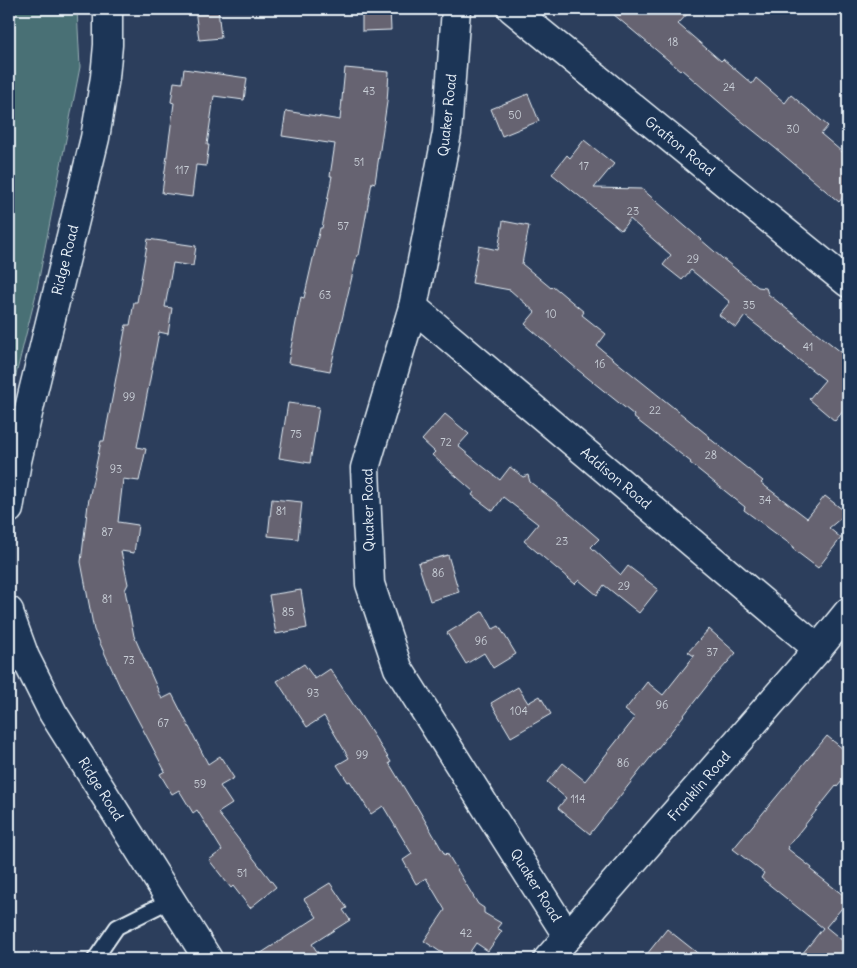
<svg xmlns="http://www.w3.org/2000/svg" width="857" height="968" viewBox="0 0 857 968" font-family="Delius,sans-serif">
	<rect width="100%" height="100%" fill="#2c3e5c"/>
	<filter id="ink" filterUnits="userSpaceOnUse"><feTurbulence type="fractalNoise" baseFrequency=".02" numOctaves="2"/><feDisplacementMap in="SourceGraphic" scale="10" xChannelSelector="R" yChannelSelector="G"/><feConvolveMatrix kernelMatrix="1 2 1 2 8 2 1 2 1" color-interpolation-filters="sRGB"/></filter>
	<g filter="url(#ink)">
		<!-- green -->
		<path fill="#4a7074" stroke="#99b0b6" d="M9 9H77L80 67 36 294 9 403Z"/>
		<!-- building -->
		<g fill="#666371" stroke="#e8f1f8">
			<path d="M195 9H218L221 38 199 40Z"/>
			<path d="M362 9H390L391 30 362 31Z"/>
			<path d="M607 9H692L678 24 721 61 723 59 752 84 756 78 785 103 791 95 828 126 821 134 848 157V191L839 202 780 152 734 115 681 69 680 70Z"/>
			<path d="M345 68 389 72 387 102 375 183 372 182 359 255H357L330 371 288 363 301 297 304 298 320 228H322L332 176H330L335 144 282 136 286 111 340 120Z"/>
			<path d="M184 69 247 78 244 100 214 96 207 145H209L206 166 196 165 192 197 162 193 174 103 171 102 174 82 182 83Z"/>
			<path d="M528 94 539 121 502 136 491 109Z"/>
			<path d="M584 140 614 164 594 188 642 189 722 258 758 287 766 288 768 294 846 356 848 354V405L835 421 809 399 825 380 785 349 786 348 745 316 736 328 719 315 730 302 691 270 682 280 663 265 671 255 630 219 621 230 552 174 567 155 570 158Z"/>
			<path d="M503 221 529 226 522 264 551 288 553 286 584 312 582 315 606 334 597 346 710 437 709 438 763 481 761 483 807 518 825 496 847 513 829 528 841 538 818 568 793 549 794 547 744 510 745 507 690 463 691 462 633 417 634 415 578 370 525 324 535 312 510 290 472 283 479 246 498 250Z"/>
			<path d="M148 239 196 246 193 266 173 263 165 307 172 308 168 334 159 332 137 447 146 449 139 481 123 479 118 522 138 525 134 553 121 551 128 584 125 590 134 636 162 699 172 694 208 764 220 756 234 778 220 786 232 804 218 813 276 887 250 908 233 886 231 888 209 860 222 850 197 810 193 813 179 790 172 794 160 774 165 771 121 688V689L94 630 81 562 88 504 101 441H104L126 325H130L134 302H137Z"/>
			<path d="M288 403 319 407 310 463 279 458Z"/>
			<path d="M445 414 469 434 458 446 481 465 500 480 510 467 523 477 528 475 530 482 556 502 599 539 591 547 621 575 628 566 658 589 639 613 604 585 597 595 579 580 575 584 524 541 538 524 503 497 493 511 472 495 474 492 432 455 435 452 422 440Z"/>
			<path d="M272 499 302 502 298 539 268 536Z"/>
			<path d="M448 555 459 592 430 601 418 563Z"/>
			<path d="M301 590 307 628 276 634 269 595Z"/>
			<path d="M483 611 493 629 499 626 516 654 493 668 484 653 466 664 447 633Z"/>
			<path d="M709 629 736 653 710 682 590 834 558 808 566 798 547 782 563 763 585 781 635 718 625 710 647 682 663 695 694 656 688 652Z"/>
			<path d="M304 664 315 679 330 669 391 762 389 763 415 806 416 805 445 855 447 853 478 904 484 908V913L501 923 497 928 502 931 488 951 476 943 465 959H451L424 941 445 910 426 878 416 884 403 860 412 854 383 806 371 814 350 781 348 782 337 765 349 758 324 716 307 727 277 681Z"/>
			<path d="M518 687 528 703 540 696 551 714 511 737 491 703Z"/>
			<path d="M827 736 848 753V774L837 787 836 786 788 846 789 847 788 849 812 868 811 870 843 895 842 898 847 902 826 927 848 945V959H798L823 928 761 878 764 873 733 849Z"/>
			<path d="M330 883 347 908 343 910 350 920 312 944 322 959H252L317 917 304 899Z"/>
			<path d="M667 929 705 959H643Z"/>
		</g>
		<g fill="none" stroke-linecap="round" stroke-linejoin="round">
			<!-- service casing -->
			<g stroke="#e8f1f8" stroke-width="18">
				<path id="service" d="M95 959 117 927 171 900"/>
			</g>
			<!-- minor casing -->
			<g stroke="#e8f1f8" stroke-width="31">
				<g id="minor">
					<path d="M456 9 447 133 413 307 365 468 370 584 398 668 568 937"/>
					<path d="M512 9 848 283"/>
					<path d="M413 307 818 649"/>
					<path d="M10 616 25 657 53 713 208 959"/>
					<path d="M548 959 818 649 848 612"/>
				</g>
			</g>
			<!-- secondary casing -->
			<g stroke="#e8f1f8" stroke-width="31">
				<g id="secondary">
					<path d="M9 509 17 461 33 392 95 138 105 77 108 45V9"/>
					<path d="M9 611V620"/>
				</g>
			</g>
			<!-- service -->
			<use href="#service" stroke="#1d3557" stroke-width="14"/>
			<!-- minor -->
			<use href="#minor" stroke="#1d3557" stroke-width="28"/>
			<!-- secondary -->
			<use href="#secondary" stroke="#1d3557" stroke-width="28"/>
		</g>
	</g>
	<g text-anchor="middle" dominant-baseline="central" stroke-width="4" stroke-linejoin="round" paint-order="stroke">
		<!-- number labels -->
		<g font-size="11" fill="#c8ced6">
			<text x="673" y="42">18</text>
			<text x="729" y="87">24</text>
			<text x="369" y="91">43</text>
			<text x="515" y="115">50</text>
			<text x="793" y="129">30</text>
			<text x="359" y="162">51</text>
			<text x="584" y="166">17</text>
			<text x="182" y="170">117</text>
			<text x="633" y="211">23</text>
			<text x="343" y="226">57</text>
			<text x="693" y="259">29</text>
			<text x="325" y="295">63</text>
			<text x="749" y="305">35</text>
			<text x="551" y="314">10</text>
			<text x="808" y="347">41</text>
			<text x="600" y="364">16</text>
			<text x="129" y="397">99</text>
			<text x="655" y="410">22</text>
			<text x="296" y="434">75</text>
			<text x="446" y="442">72</text>
			<text x="711" y="455">28</text>
			<text x="116" y="469">93</text>
			<text x="765" y="500">34</text>
			<text x="281" y="511">81</text>
			<text x="107" y="532">87</text>
			<text x="562" y="541">23</text>
			<text x="438" y="573">86</text>
			<text x="624" y="586">29</text>
			<text x="107" y="599">81</text>
			<text x="288" y="612">85</text>
			<text x="481" y="641">96</text>
			<text x="712" y="652">37</text>
			<text x="129" y="660">73</text>
			<text x="313" y="693">93</text>
			<text x="662" y="705">96</text>
			<text x="519" y="711">104</text>
			<text x="163" y="723">67</text>
			<text x="362" y="755">99</text>
			<text x="623" y="763">86</text>
			<text x="200" y="784">59</text>
			<text x="578" y="799">114</text>
			<text x="242" y="873">51</text>
			<text x="466" y="933">42</text>
		</g>
		<!-- street labels -->
		<g font-size="14" fill="#e8f1f8" stroke="#1d3557">
			<text transform="translate(447 115) rotate(-84)">Quaker Road</text>
			<text transform="translate(680 146) rotate(39)">Grafton Road</text>
			<text transform="translate(65 260) rotate(-76)">Ridge Road</text>
			<text transform="translate(616 478) rotate(40)">Addison Road</text>
			<text transform="translate(368 510) rotate(-91)">Quaker Road</text>
			<text transform="translate(699 786) rotate(-49)">Franklin Road</text>
			<text transform="translate(101 789) rotate(58)">Ridge Road</text>
			<text transform="translate(536 885) rotate(58)">Quaker Road</text>
		</g>
	</g>
	<!-- margin -->
	<rect width="857" height="968" fill="none" stroke="#1d3557" stroke-width="30"/>
	<rect x="15" y="15" width="827" height="938" fill="none" stroke="#e8f1f8" stroke-width="2" filter="url(#ink)"/>
</svg>
